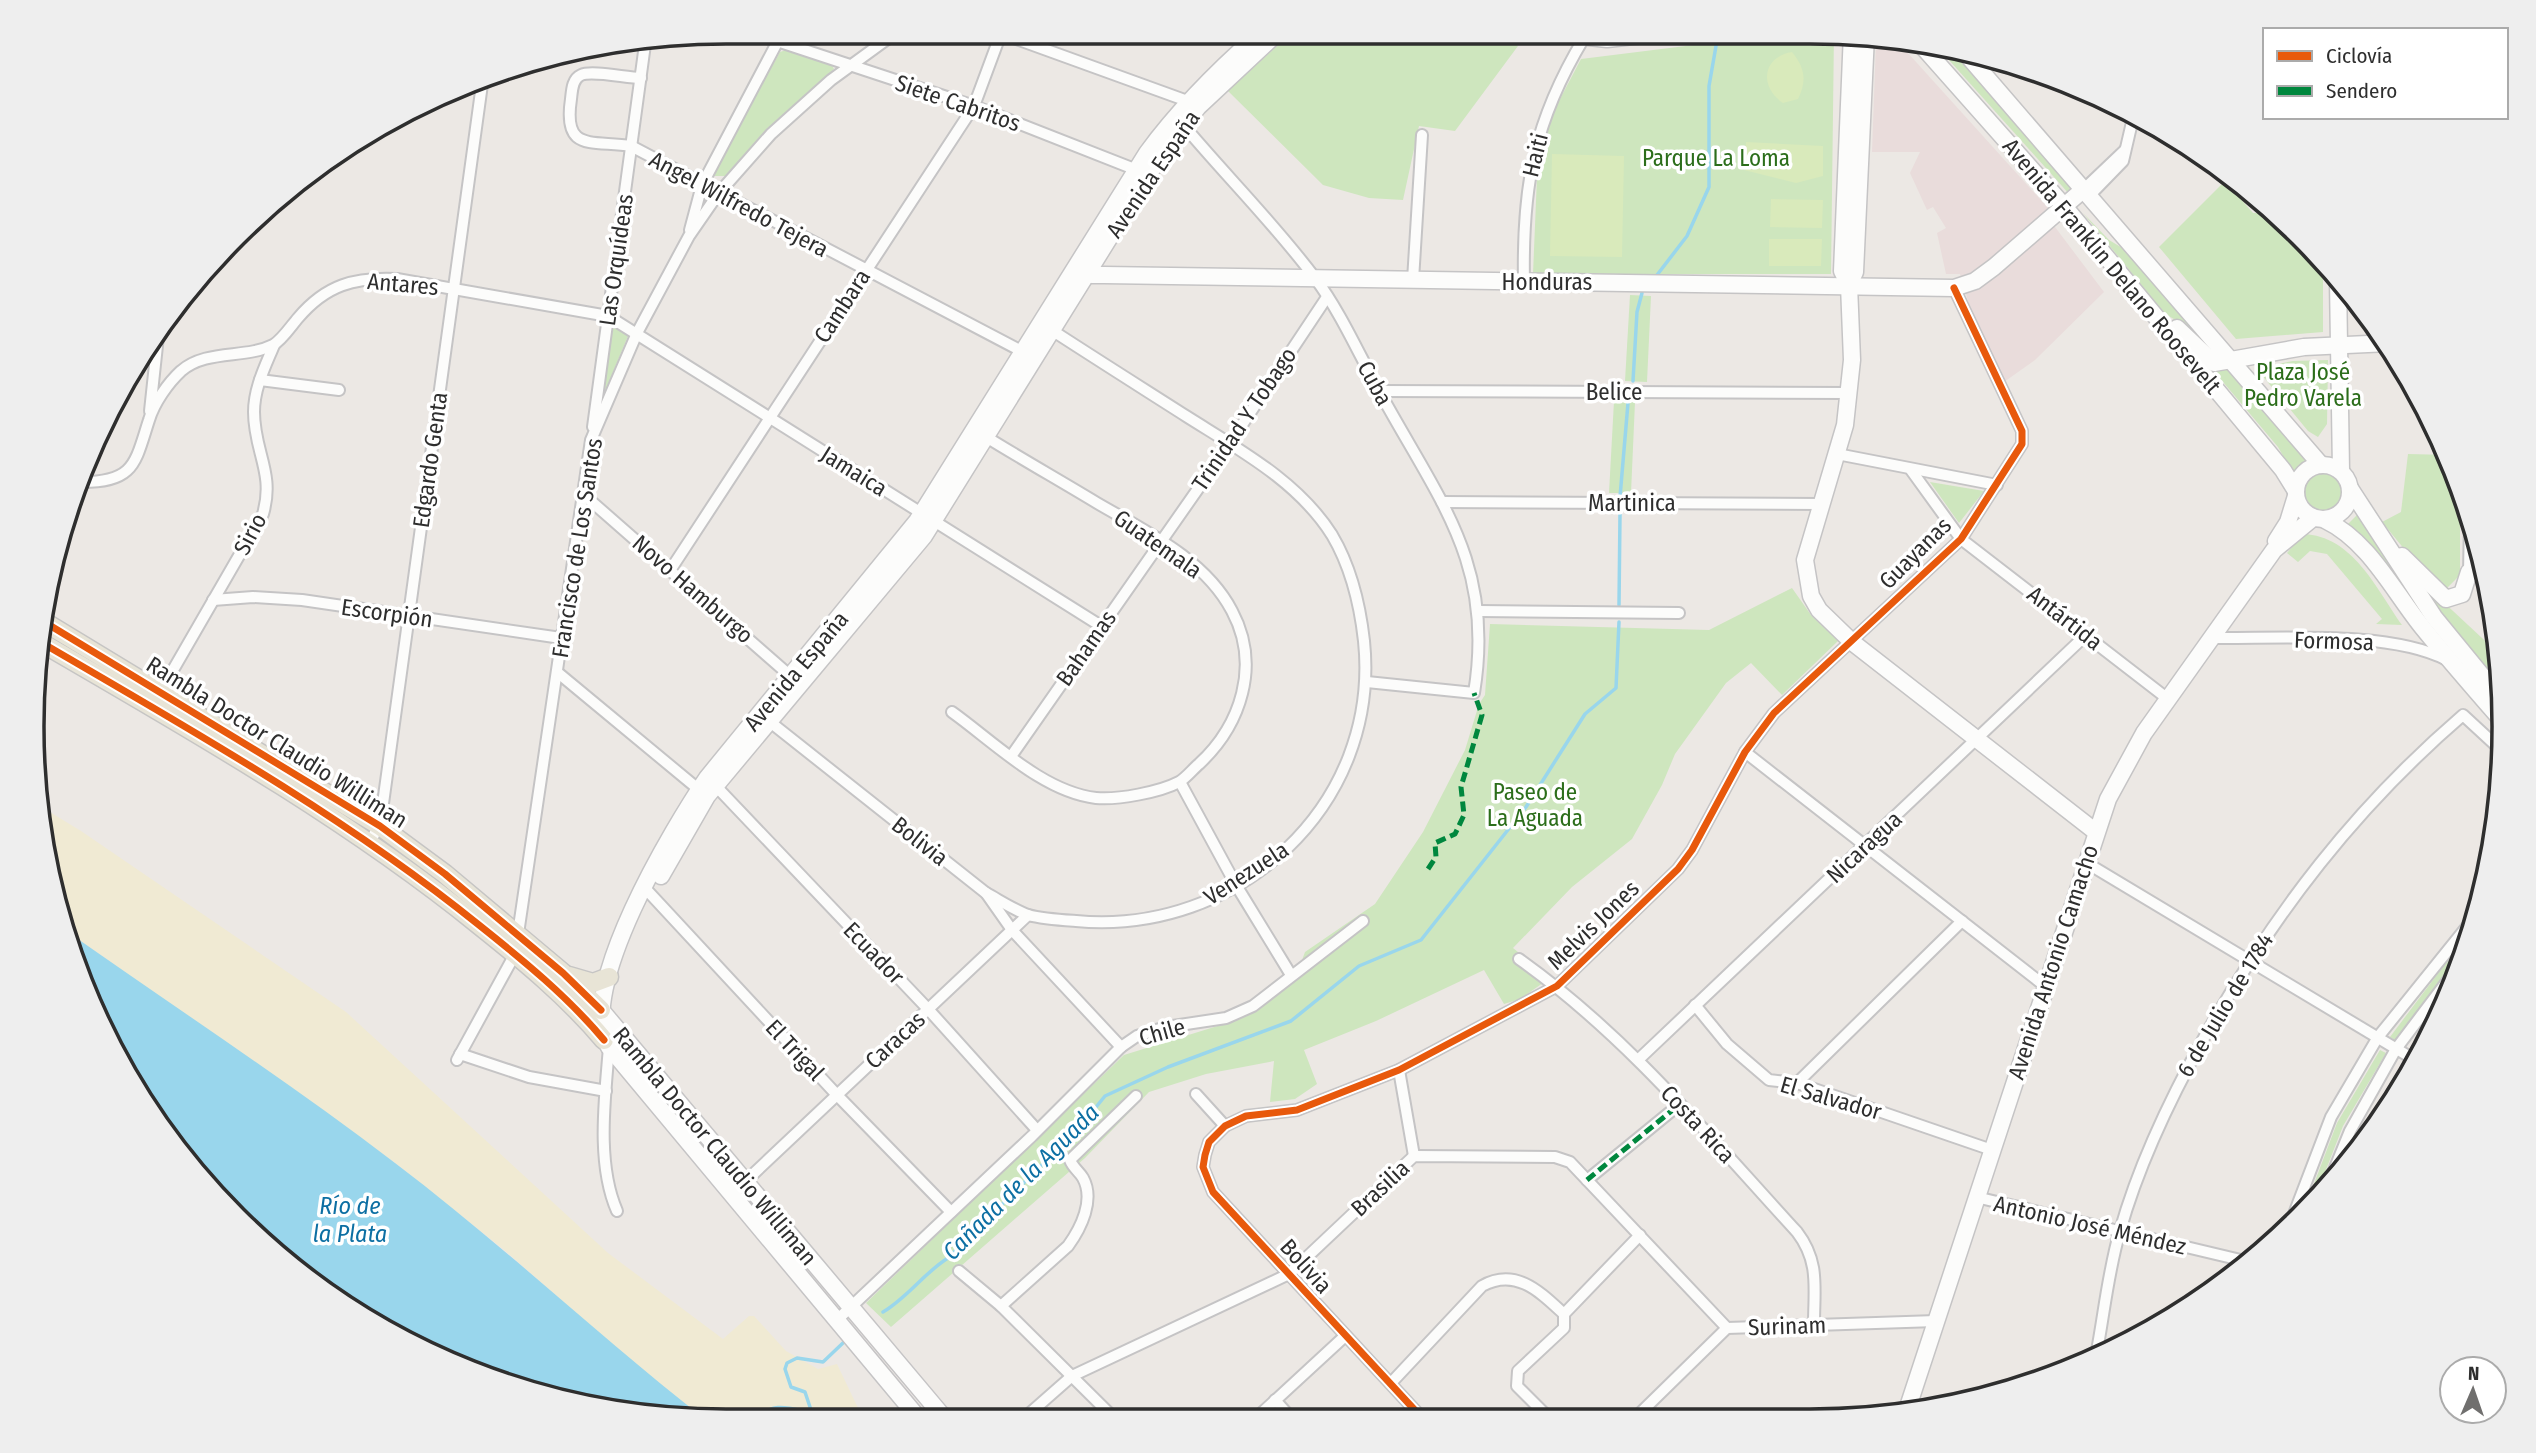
<svg xmlns="http://www.w3.org/2000/svg" width="2536" height="1453" viewBox="0 0 2536 1453" font-family="'Fira Sans Condensed',sans-serif">
	<rect width="100%" height="100%" fill="#ece8e4"/>
	<!-- medical -->
	<path fill="#e9dcdb" d="M1880 38 1898 42 2049 209V219L2104 292 2035 360 2004 382 1969 304 1960 274H1946L1937 233 1946 228 1933 207 1927 210 1910 173 1920 152H1872L1876 43Z"/>
	<!-- green -->
	<g fill="#cee6be">
		<path d="M1789 33H1834L1831 274H1533L1537 177 1551 116 1581 59Z"/>
		<path d="M1501 34 1518 46 1455 131 1419 126 1403 200 1369 198 1323 185 1228 91 1289 35Z"/>
		<path d="M786 50 831 64 834 69 767 129 725 176H711L780 52Z"/>
		<path d="M1940 50 1956 53 2075 191 2070 195Z"/>
		<path d="M2225 181 2253 213H2274L2301 235 2323 262V332L2236 339 2159 247Z"/>
		<path d="M2083 213 2109 240 2124 249 2215 355 2181 323 2165 314Z"/>
		<path d="M1630 295 1651 296 1647 382 1625 381Z"/>
		<path d="M617 327 628 336 606 389 603 387 611 329Z"/>
		<path d="M2328 360 2327 424 2318 437 2308 431 2256 368 2293 361Z"/>
		<path d="M2222 364 2308 460 2294 475 2278 447 2212 369Z"/>
		<path d="M1614 401 1635 402 1631 493H1609Z"/>
		<path d="M2408 454 2449 455 2460 490V575L2445 590 2410 556 2382 522 2401 512Z"/>
		<circle cx="2324" cy="491" r="21"/>
		<path d="M1930 482 1984 491 1959 523Z"/>
		<path d="M2357 515 2454 650 2425 622 2347 525Z"/>
		<path d="M2303 534C2353 536 2376 588 2402 625L2376 624 2382 619 2327 554 2310 551 2298 562 2287 553Z"/>
		<path d="M2424 584 2497 652 2501 693 2421 587Z"/>
		<path d="M1792 588 1811 615 1838 641 1782 695 1751 663 1726 683 1675 754 1662 785 1632 839 1572 887 1513 948 1550 978 1520 999 1504 1004 1484 970 1376 1021 1304 1050 1317 1084 1295 1099 1270 1102 1274 1061 1206 1074 1149 1092 1085 1158 891 1327 866 1303 1124 1055 1240 1019 1295 979 1305 952 1375 904 1423 832 1465 750 1479 704 1485 695 1490 624 1709 630Z"/>
		<path d="M2470 931 2466 947 2395 1040 2390 1037Z"/>
		<path d="M2380 1050 2386 1053 2343 1126 2313 1203 2301 1218 2337 1123Z"/>
	</g>
	<!-- sand -->
	<path fill="#f0ead3" d="M40 806 81 831 346 1012 608 1253 723 1339 749 1316H754L786 1351 818 1369 837 1364 859 1410 857 1420H706L637 1366 503 1249 394 1162 65 930Z"/>
	<!-- pitch -->
	<g fill="#d9eabb">
		<path d="M1792 52C1805 68 1807 81 1798 99L1783 103C1759 87 1762 57 1792 52Z"/>
		<path d="M1746 142 1823 146V176L1796 183 1744 170Z"/>
		<path d="M1552 154 1624 156 1622 257 1550 256Z"/>
		<path d="M1771 199 1823 200 1822 228 1770 227Z"/>
		<path d="M1769 239H1822L1821 266H1769Z"/>
	</g>
	<!-- water -->
	<path fill="#99d6ec" d="M65 930C174 1007 288 1081 395 1163 502 1244 600 1337 706 1420H681L503 1384 341 1305 268 1249 175 1150 124 1074 69 950Z"/>
	<g fill="none" stroke-linecap="round" stroke-linejoin="round">
		<!-- stream -->
		<g stroke="#99d6ec" stroke-width="3.5">
			<path d="M1657 275 1687 236 1709 187V86L1716 46"/>
			<path d="M1633 381 1637 312 1642 293"/>
			<path d="M1620 497 1628 403"/>
			<path d="M1619 605 1620 514"/>
			<path d="M883 1312C908 1297 924 1273 948 1258L1079 1128 1105 1096 1168 1067 1291 1021 1359 966 1421 940 1526 807 1585 714 1616 688 1619 622"/>
			<path d="M759 1420C770 1401 789 1408 808 1412L811 1410 805 1392 791 1387 785 1369 787 1363 797 1358 823 1362 844 1342"/>
		</g>
		<!-- street casing -->
		<g stroke="#c5c4c5" stroke-width="14">
			<g id="street">
				<path d="M1008 36 1193 103"/>
				<path d="M765 37 974 106 1142 172"/>
				<path d="M641 78C627 78 592 70 581 75 572 79 572 91 571 99 563 152 590 140 631 146L1029 355"/>
				<path d="M1180 121C1224 174 1274 223 1315 278 1342 314 1361 359 1383 398 1441 503 1495 566 1474 693L1367 682"/>
				<path d="M2084 189 2125 150"/>
				<path d="M2090 195 2123 161 2133 118"/>
				<path d="M690 230 702 185 780 37"/>
				<path d="M1413 280 1422 135"/>
				<path d="M1524 282C1522 186 1534 121 1584 38"/>
				<path d="M260 380 339 390"/>
				<path d="M1379 391 1850 393"/>
				<path d="M150 411 159 327"/>
				<path d="M593 427 646 37"/>
				<path d="M1837 454 1997 485"/>
				<path d="M1911 470 1961 539 2168 699"/>
				<path d="M79 482C135 483 135 463 149 420 154 403 168 383 181 371 206 349 245 359 273 345 282 340 291 326 298 318 326 285 354 277 397 279L608 316 1101 626"/>
				<path d="M584 495 795 680"/>
				<path d="M1442 502 1821 504"/>
				<path d="M671 569 974 106 1000 36"/>
				<path d="M2469 572 2470 520"/>
				<path d="M213 600 253 597 302 600 561 638"/>
				<path d="M1479 611 1679 613"/>
				<path d="M2211 638C2278 639 2389 630 2447 660"/>
				<path d="M557 672 703 793"/>
				<path d="M158 696 263 514C275 473 254 452 254 412 254 388 265 367 274 345"/>
				<path d="M952 712C994 742 1043 792 1096 798 1118 800 1160 792 1179 782 1186 778 1193 769 1199 764 1241 725 1261 665 1232 611 1205 559 1145 531 1097 503 1059 480 1020 458 983 435"/>
				<path d="M765 718 986 893 1012 930 1121 1047"/>
				<path d="M1745 752 2045 986"/>
				<path d="M1012 755 1230 443 1327 297"/>
				<path d="M712 782 928 1009 1037 1130"/>
				<path d="M1180 782 1236 885 1291 975"/>
				<path d="M371 842 381 818 483 77"/>
				<path d="M2085 862 2415 1060"/>
				<path d="M643 886 837 1095 951 1212"/>
				<path d="M986 893C999 900 1014 910 1028 915 1043 919 1061 920 1076 921 1237 936 1381 806 1364 641 1360 605 1351 567 1332 535 1298 481 1238 449 1186 416 1139 386 1093 357 1047 327"/>
				<path d="M1519 959C1626 1035 1709 1136 1797 1232 1820 1262 1814 1288 1814 1324"/>
				<path d="M1695 1005 1727 1044 1769 1080 1797 1083 1992 1150"/>
				<path d="M609 1047C605 1098 596 1163 617 1211"/>
				<path d="M460 1054 529 1077 606 1091"/>
				<path d="M1639 1059 2087 634"/>
				<path d="M457 1060 515 954 591 440 637 333 689 236 718 194 771 134 831 80 890 37"/>
				<path d="M1399 1070 1414 1156"/>
				<path d="M1797 1083 1962 921"/>
				<path d="M1196 1094 1225 1126"/>
				<path d="M1587 1180 1680 1104"/>
				<path d="M2328 1185 2350 1131 2396 1049 2461 963"/>
				<path d="M732 1194 1028 915"/>
				<path d="M1976 1197 2245 1261"/>
				<path d="M2289 1227 2331 1117 2378 1037 2474 918"/>
				<path d="M959 1271 1001 1306 1116 1420"/>
				<path d="M1001 1306 1068 1246C1081 1228 1095 1200 1083 1178 1079 1171 1073 1168 1070 1160L1136 1096"/>
				<path d="M837 1320 1032 1136 1121 1047 1137 1036 1166 1027 1226 1018 1253 1006 1363 921"/>
				<path d="M2096 1356C2104 1315 2108 1271 2120 1231 2139 1163 2171 1097 2205 1036 2275 912 2355 808 2463 715L2502 751"/>
				<path d="M1391 1383 1482 1286C1516 1267 1540 1292 1564 1314L1640 1235"/>
				<path d="M1275 1400 1293 1420"/>
				<path d="M1022 1420 1072 1376 1289 1274 1414 1156 1555 1157 1570 1162 1727 1328"/>
				<path d="M1254 1420 1344 1337"/>
				<path d="M1424 1420 1213 1192 1203 1167 1205 1155 1209 1142 1225 1126 1246 1116 1297 1110 1399 1070 1557 986 1678 869 1692 850 1745 752 1774 713 1961 539 2022 444V431L1954 288"/>
				<path d="M1551 1420 1517 1386 1518 1371 1564 1328V1314"/>
				<path d="M1633 1420 1727 1328 1936 1321"/>
			</g>
		</g>
		<!-- secondary casing -->
		<g stroke="#c5c4c5" stroke-width="19">
			<g id="secondary">
				<path d="M1563 34 1607 39 1651 34"/>
				<path d="M1231 35 1259 45"/>
				<path d="M1866 35 1855 272 1849 285 1852 360 1845 425 1805 560 1811 596 1819 610 1852 642 2096 832"/>
				<path d="M1923 47 2064 206 2283 470 2296 491"/>
				<path d="M1968 56 2321 465"/>
				<path d="M1080 268 1092 275H1104L1954 288 1975 281 1994 267 2084 189"/>
				<path d="M2338 281 2341 471"/>
				<path d="M1849 285 1842 271 1852 33"/>
				<path d="M2177 328 2214 363 2304 347 2389 343"/>
				<circle cx="2323" cy="492" r="27"/>
				<path d="M2351 490 2434 617 2502 700"/>
				<path d="M2325 520C2369 541 2393 591 2423 628 2449 660 2477 692 2504 723"/>
				<path d="M2276 541 2288 522 2296 496"/>
				<path d="M2402 556 2446 599 2462 594 2469 572 2486 574"/>
				<path d="M661 876 707 796 924 536 1162 153 1198 107 1275 35"/>
				<path d="M601 1010 946 1420"/>
				<path d="M1907 1410 2108 799 2144 733 2274 550 2313 518"/>
				<path d="M920 1420 609 1047C573 993 675 825 707 778L917 521 1147 153C1180 108 1216 72 1258 35"/>
			</g>
		</g>
		<!-- primary casing -->
		<g stroke="#c6c5c4" stroke-width="21">
			<g id="primary">
				<path d="M41 620 380 826 445 874 563 973 601 1010"/>
				<path d="M37 640C188 728 343 815 479 925 523 960 568 997 604 1040"/>
				<path d="M569 976 593 983 609 977"/>
			</g>
		</g>
		<!-- street -->
		<use href="#street" stroke="#fcfcfb" stroke-width="10"/>
		<!-- secondary -->
		<use href="#secondary" stroke="#fcfcfb" stroke-width="16"/>
		<!-- primary -->
		<use href="#primary" stroke="#e8e4d6" stroke-width="18"/>
		<!-- quiet -->
		<g stroke="#00873e" stroke-width="5" stroke-dasharray="10 5" stroke-linecap="butt">
			<path d="M1428 869 1436 857 1435 843 1455 834 1464 815 1461 787 1482 715 1474 693"/>
			<path d="M1587 1180 1680 1104"/>
		</g>
		<!-- cycleway casing -->
		<g stroke="#fff" stroke-width="11">
			<g id="cycleway">
				<path d="M41 620 380 826 445 874 563 973 601 1010"/>
				<path d="M37 640C188 728 343 815 479 925 523 960 568 997 604 1040"/>
				<path d="M1424 1420 1213 1192 1203 1167 1205 1155 1209 1142 1225 1126 1246 1116 1297 1110 1399 1070 1557 986 1678 869 1692 850 1745 752 1774 713 1961 539 2022 444V431L1954 288"/>
			</g>
		</g>
		<!-- cycleway -->
		<use href="#cycleway" stroke="#e8590c" stroke-width="7"/>
	</g>
	<g text-anchor="middle" dominant-baseline="central" stroke-width="7" stroke-linejoin="round" paint-order="stroke">
		<!-- street labels -->
		<g font-size="23" fill="#2e2e2e" stroke="#fff">
			<text transform="translate(958 103) rotate(19)">Siete Cabritos</text>
			<text transform="translate(1535 155) rotate(-76)">Haiti</text>
			<text transform="translate(1153 174) rotate(-56)">Avenida España</text>
			<text transform="translate(739 204) rotate(28)">Angel Wilfredo Tejera</text>
			<text transform="translate(616 260) rotate(-82)">Las Orquídeas</text>
			<text transform="translate(2112 266) rotate(50)">Avenida Franklin Delano Roosevelt</text>
			<text x="1547" y="282">Honduras</text>
			<text transform="translate(403 284) rotate(5)">Antares</text>
			<text transform="translate(842 306) rotate(-57)">Cambara</text>
			<text transform="translate(1375 383) rotate(61)">Cuba</text>
			<text x="1614" y="392">Belice</text>
			<text transform="translate(1244 419) rotate(-56)">Trinidad Y Tobago</text>
			<text transform="translate(430 460) rotate(-82)">Edgardo Genta</text>
			<text transform="translate(854 471) rotate(32)">Jamaica</text>
			<text x="1632" y="503">Martinica</text>
			<text transform="translate(250 534) rotate(-62)">Sirio</text>
			<text transform="translate(1158 544) rotate(35)">Guatemala</text>
			<text transform="translate(577 548) rotate(-81)">Francisco de Los Santos</text>
			<text transform="translate(1915 553) rotate(-45)">Guayanas</text>
			<text transform="translate(693 589) rotate(41)">Novo Hamburgo</text>
			<text transform="translate(387 613) rotate(8)">Escorpión</text>
			<text transform="translate(2065 618) rotate(38)">Antártida</text>
			<text transform="translate(2334 641) rotate(2)">Formosa</text>
			<text transform="translate(1086 648) rotate(-55)">Bahamas</text>
			<text transform="translate(796 671) rotate(-50)">Avenida España</text>
			<text transform="translate(277 742) rotate(32)">Rambla Doctor Claudio Williman</text>
			<text transform="translate(920 841) rotate(38)">Bolivia</text>
			<text transform="translate(1864 847) rotate(-43)">Nicaragua</text>
			<text transform="translate(1246 873) rotate(-33)">Venezuela</text>
			<text transform="translate(1593 925) rotate(-44)">Melvis Jones</text>
			<text transform="translate(874 953) rotate(46)">Ecuador</text>
			<text transform="translate(2053 962) rotate(-72)">Avenida Antonio Camacho</text>
			<text transform="translate(2225 1005) rotate(-59)">6 de Julio de 1784</text>
			<text transform="translate(1162 1032) rotate(-16)">Chile</text>
			<text transform="translate(895 1040) rotate(-43)">Caracas</text>
			<text transform="translate(795 1050) rotate(47)">El Trigal</text>
			<text transform="translate(1831 1098) rotate(16)">El Salvador</text>
			<text transform="translate(1698 1124) rotate(47)">Costa Rica</text>
			<text transform="translate(715 1146) rotate(50)">Rambla Doctor Claudio Williman</text>
			<text transform="translate(1380 1188) rotate(-43)">Brasilia</text>
			<text transform="translate(2090 1225) rotate(13)">Antonio José Méndez</text>
			<text transform="translate(1306 1266) rotate(48)">Bolivia</text>
			<text transform="translate(1787 1326) rotate(-2)">Surinam</text>
		</g>
		<!-- park labels -->
		<g font-size="23" fill="#2c6e1b" stroke="#fff">
			<text x="1716" y="158">Parque La Loma</text>
			<text x="2303" y="372">Plaza José<tspan x="2303" dy="26">Pedro Varela</tspan></text>
			<text x="1535" y="792">Paseo de<tspan x="1535" dy="26">La Aguada</tspan></text>
		</g>
		<!-- water labels -->
		<g font-size="24" font-style="italic" fill="#0d6fa3" stroke="#fff">
			<text transform="translate(1021 1182) rotate(-45)">Cañada de la Aguada</text>
			<text x="350" y="1206">Río de<tspan x="350" dy="28">la Plata</tspan></text>
		</g>
	</g>
	<!-- crop -->
	<path d="M0 0H2536V1453H0ZM726 44H1810A682 682 0 0 1 2492 726V727A682 682 0 0 1 1810 1409H726A682 682 0 0 1 44 727V726A682 682 0 0 1 726 44Z" fill="#eee" fill-rule="evenodd"/>
	<path fill="none" stroke="#2e2e2e" stroke-width="3.5" d="M726 44H1810A682 682 0 0 1 2492 726V727A682 682 0 0 1 1810 1409H726A682 682 0 0 1 44 727V726A682 682 0 0 1 726 44Z"/>
	<!-- legend -->
	<rect x="2263" y="28" width="245" height="91" fill="#ffffff" stroke="#ababab" stroke-width="2"/>
	<rect x="2277" y="51" width="35" height="10" fill="#e8590c" stroke="#ababab" stroke-width="2"/>
	<text x="2326" y="63" font-size="21" fill="#2e2e2e">Ciclovía</text>
	<rect x="2277" y="86" width="35" height="10" fill="#00873e" stroke="#ababab" stroke-width="2"/>
	<text x="2326" y="98" font-size="21" fill="#2e2e2e">Sendero</text>
	<!-- north arrow -->
	<g transform="translate(2473 1390) rotate(2)"><circle r="33" fill="#ffffff" stroke="#ababab" stroke-width="2"/>
	<path d="M0-5L12 26L0 18L-12 26Z" fill="#706f6e"/>
	<text y="-10" font-size="19" font-weight="bold" text-anchor="middle" fill="#2e2e2e">N</text>
	</g>
</svg>
